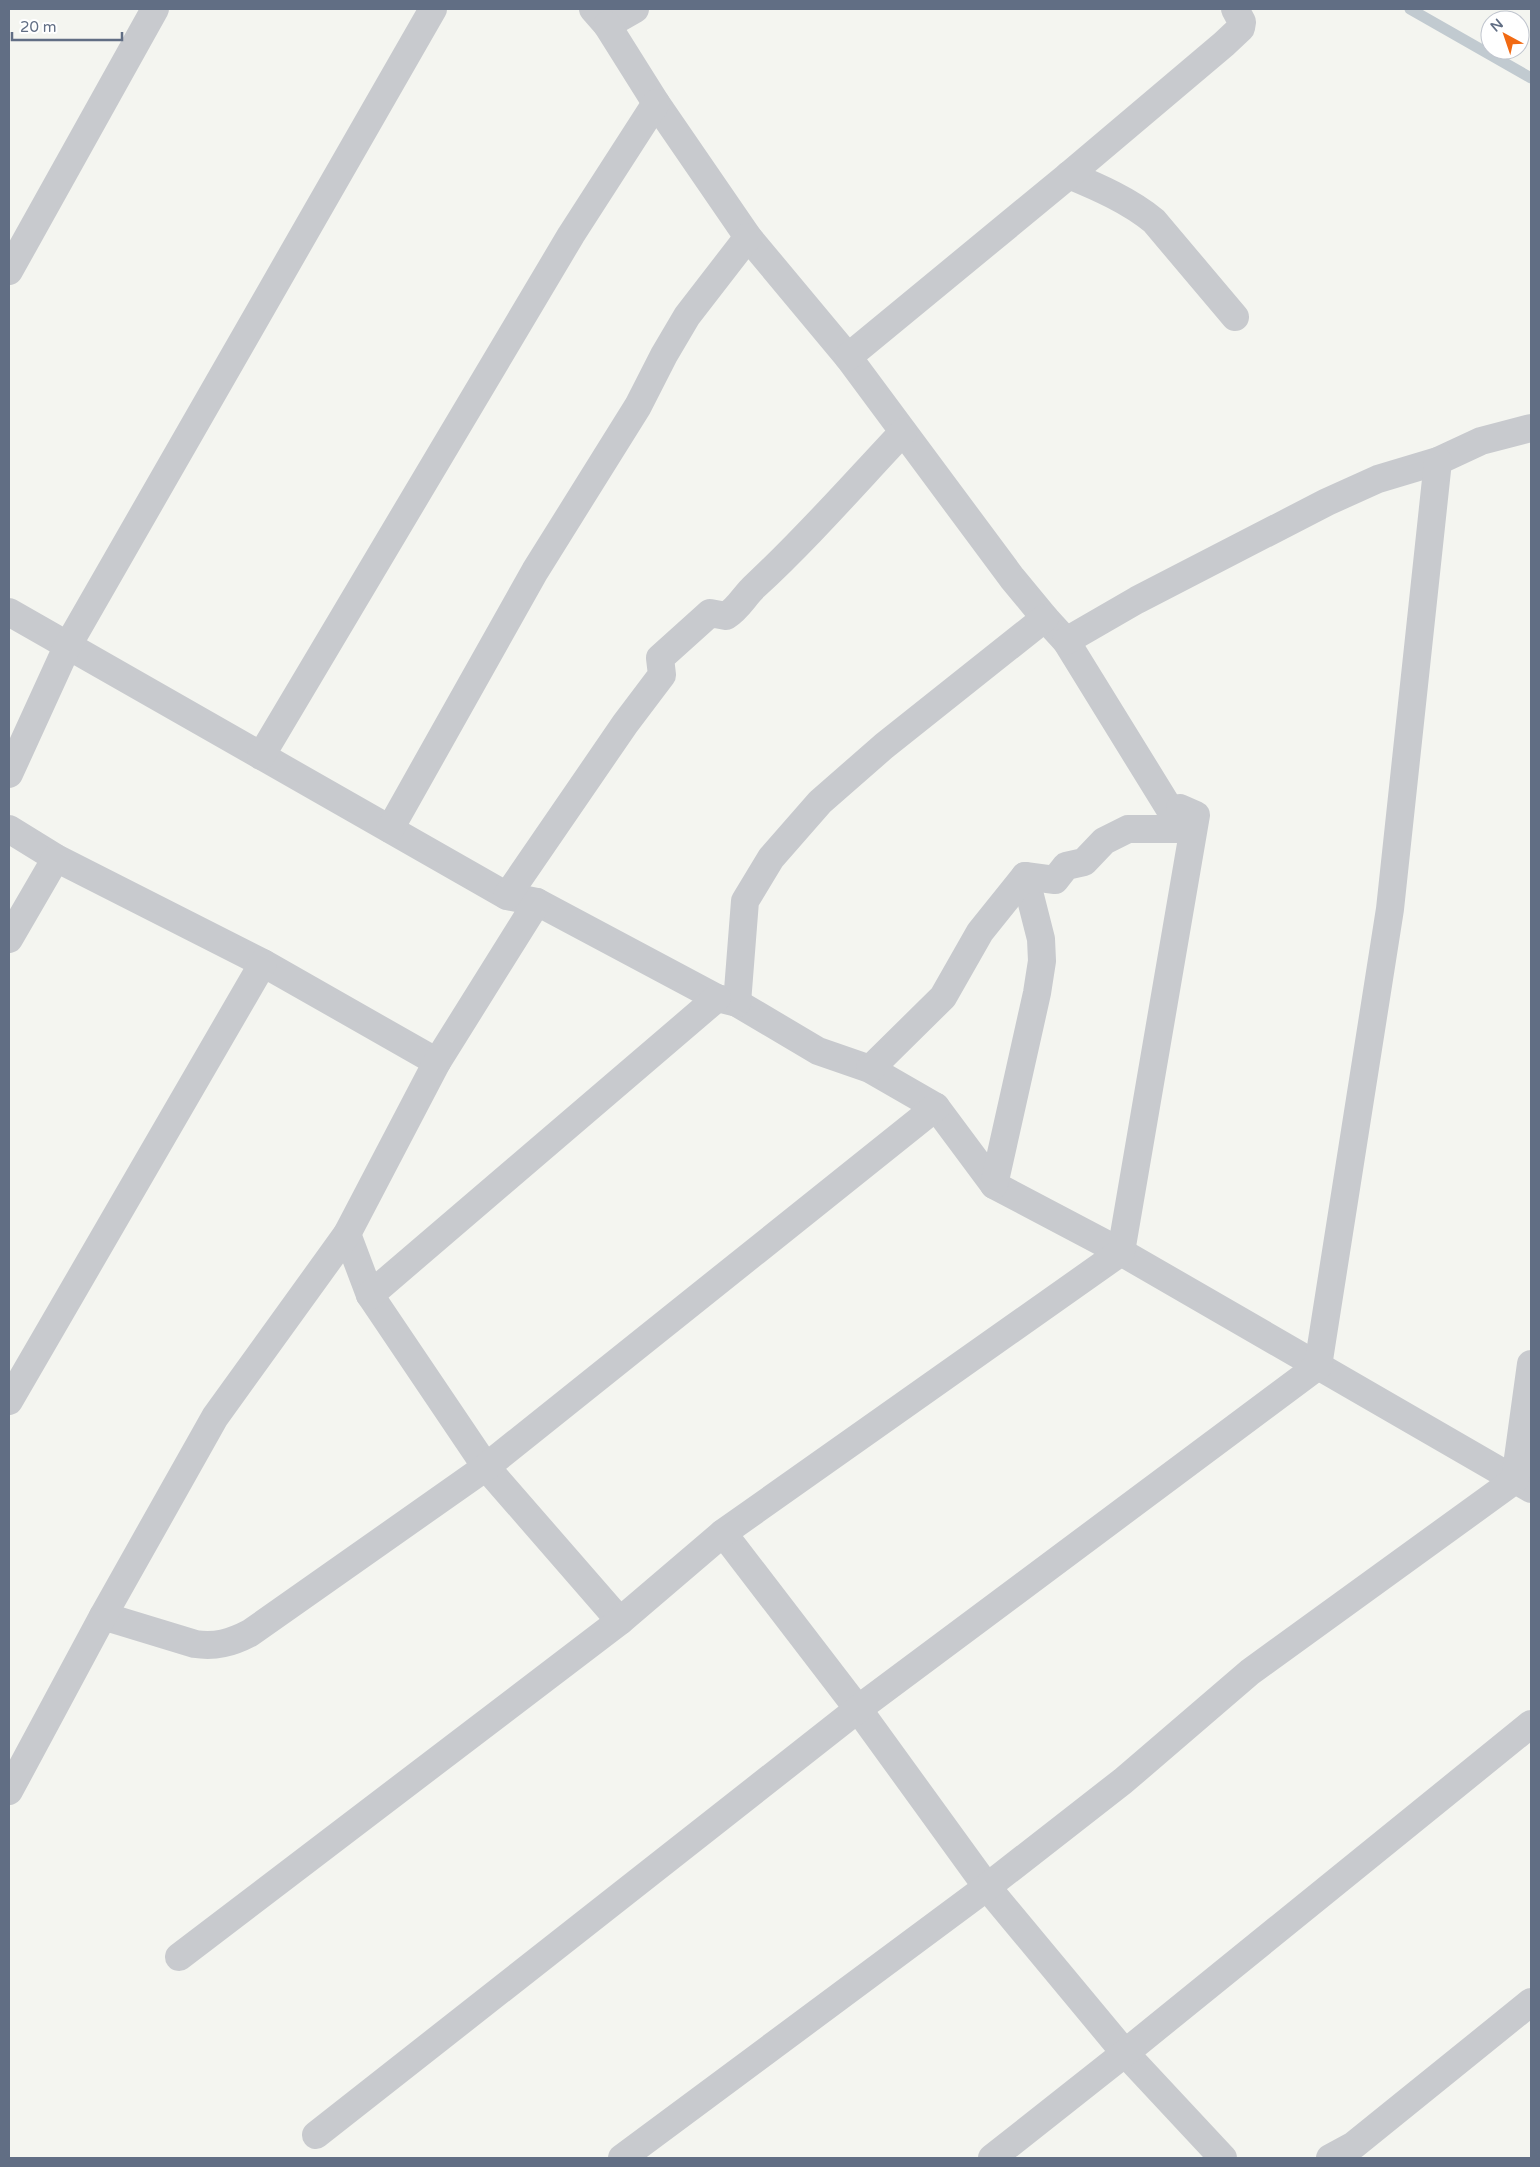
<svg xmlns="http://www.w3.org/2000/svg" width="1540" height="2167" viewBox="0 0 1540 2167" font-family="'Varela Round',sans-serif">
	<rect width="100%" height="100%" fill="#f4f5f0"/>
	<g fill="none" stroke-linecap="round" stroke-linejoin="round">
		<!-- stream -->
		<path stroke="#c1cad0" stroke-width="11" d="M1410 9 1531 78"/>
		<!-- minor -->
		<g stroke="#c8cace" stroke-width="28">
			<path d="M593 9 607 25 635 9"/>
			<path d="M607 25 656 103 748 237 848 357 1012 578 1045 618 1066 641 1182 829"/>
			<path d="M1069 175C1098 187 1130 201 1154 221L1235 317"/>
			<path d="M9 271 155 9"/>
			<path d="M848 357 1069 175 1224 44 1241 28 1242 22 1235 9"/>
			<path d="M9 612 507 896 537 902 717 998 737 1003 818 1051 870 1069 936 1107 994 1185 1121 1252 1531 1489"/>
			<path d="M1066 641 1137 600 1327 502 1378 479 1438 461 1481 441 1531 428"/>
			<path d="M261 756 571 235 656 103"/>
			<path d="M9 774 67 647 433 9"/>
			<path d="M9 829 56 858 263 963 437 1062"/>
			<path d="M390 829 535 571 638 406 664 355 687 316 748 237"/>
			<path d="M507 896 625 724 662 675 660 658 710 613 726 616C739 608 744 596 755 586 807 538 854 484 903 432"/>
			<path d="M9 939 56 858"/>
			<path d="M737 1003 745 901 771 858 820 802 884 746 1045 618"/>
			<path d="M994 1185 1037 993 1042 961 1041 939 1025 876"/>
			<path d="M347 1234 370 1295 486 1467 620 1621"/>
			<path d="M370 1295 717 998"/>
			<path d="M9 1401 263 963"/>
			<path d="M723 1533 858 1709 987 1887 1125 2053 1223 2158"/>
			<path d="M103 1616 195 1644C215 1647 231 1643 250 1633L486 1467 936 1107"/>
			<path d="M9 1791 103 1616 215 1417 347 1234 437 1062 537 902"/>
			<path d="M179 1957 620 1621 723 1533 1121 1252 1196 815 1180 808 1182 829H1128L1104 841 1084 862 1066 866 1055 880 1025 876 980 932 943 997 870 1069"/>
			<path d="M316 2135 858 1709 1318 1366 1390 909 1438 461"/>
			<path d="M622 2158 987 1887 1123 1781 1250 1672 1515 1480 1531 1364"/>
			<path d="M992 2158 1125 2053 1531 1724"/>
			<path d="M1330 2158 1354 2145 1531 2002"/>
		</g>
	</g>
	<!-- border -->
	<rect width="1540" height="2167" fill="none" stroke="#616e84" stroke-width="20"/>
	<!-- north arrow -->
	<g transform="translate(1505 35) rotate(320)"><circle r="24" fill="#ffffff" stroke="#c0c5ce"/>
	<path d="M0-4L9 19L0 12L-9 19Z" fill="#f16a13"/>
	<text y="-8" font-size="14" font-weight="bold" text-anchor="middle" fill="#616e84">N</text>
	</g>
	<!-- scale -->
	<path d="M12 32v8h110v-8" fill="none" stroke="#616e84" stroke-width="2.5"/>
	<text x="20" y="32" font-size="15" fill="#616e84" stroke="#ffffff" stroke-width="4" paint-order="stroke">20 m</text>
</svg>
